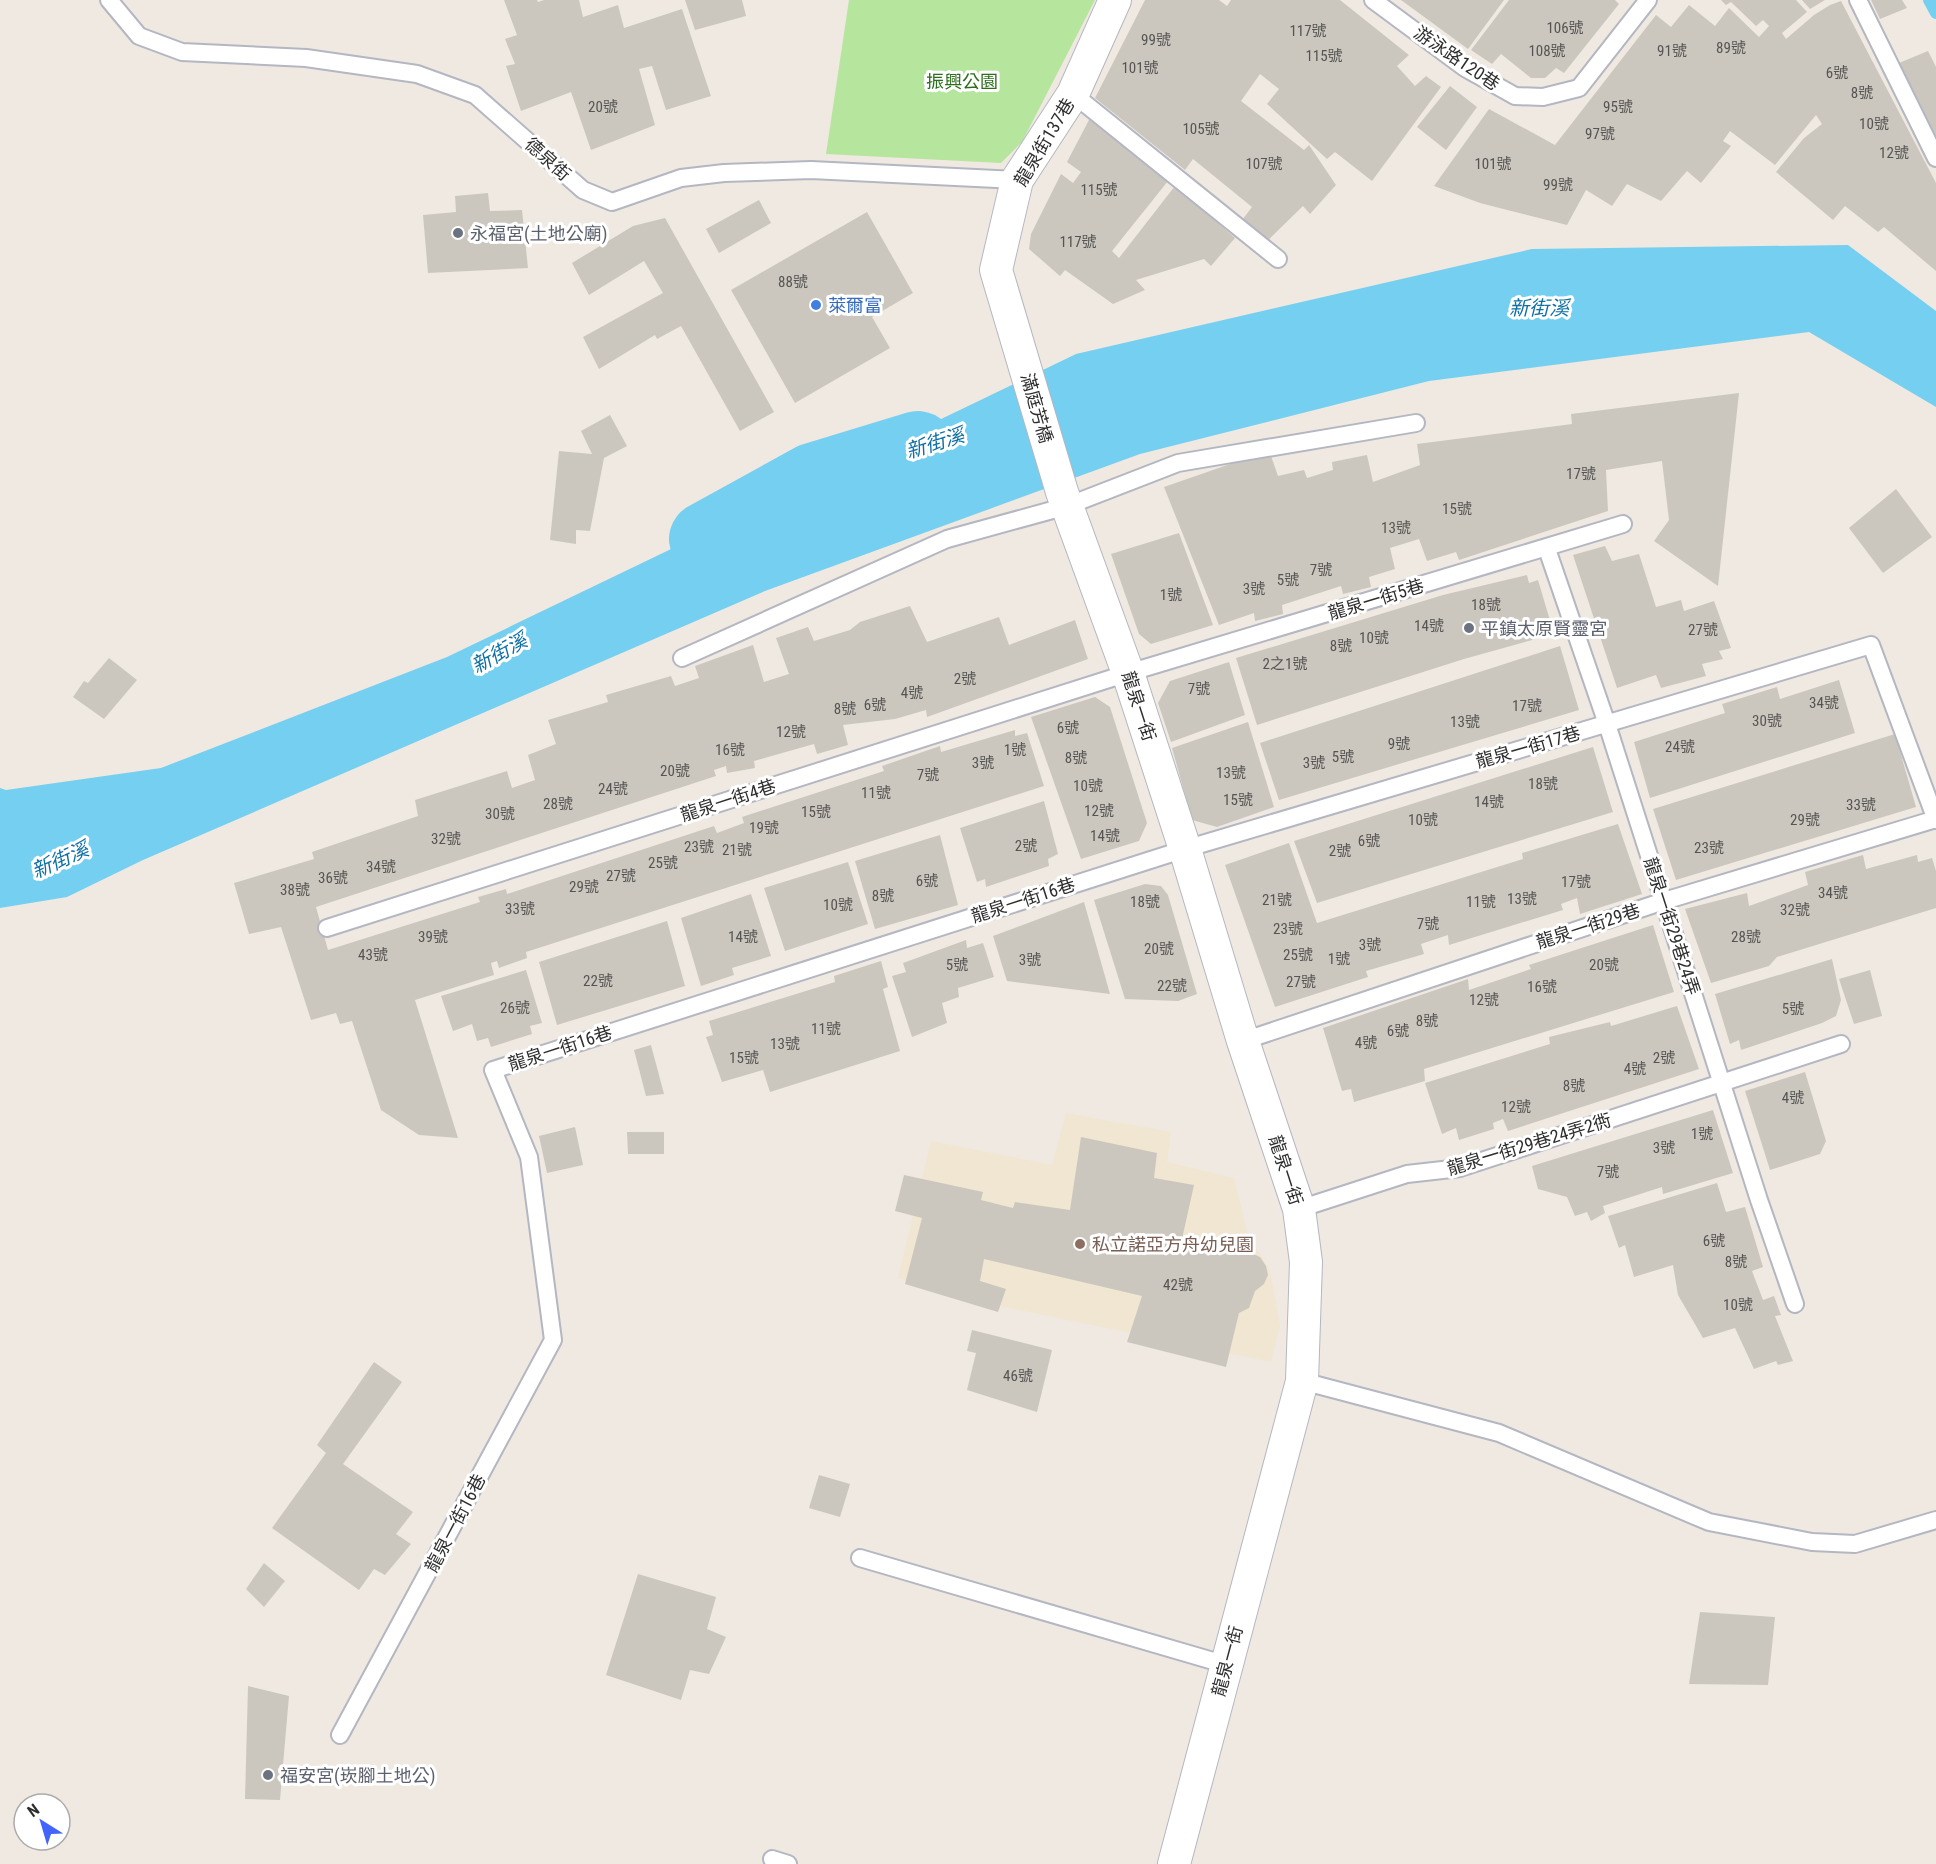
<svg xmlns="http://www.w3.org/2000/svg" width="1936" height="1864" viewBox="0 0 1936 1864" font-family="'Roboto Condensed','Noto Sans TC',sans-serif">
	<rect width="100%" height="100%" fill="#efe9e1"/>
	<!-- education -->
	<path fill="#f0e6d1" d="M1066 1113 1171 1132 1167 1162 1234 1178 1248 1236 1270 1270 1280 1326 1271 1362 995 1305 898 1278 931 1141 1052 1165Z"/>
	<!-- green -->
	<path fill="#b6e59e" d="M849 0H1095L1022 142 1001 163 826 154Z"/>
	<!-- water -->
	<path fill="#75cff0" d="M1848 245 1936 311V407L1809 332 1429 381 1140 454 765 591 143 860 67 897 0 908V788L6 790 161 768 447 657 1076 354 1532 249Z"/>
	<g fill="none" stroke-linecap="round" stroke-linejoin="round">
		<!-- stream -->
		<path stroke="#75cff0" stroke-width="12" d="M1929 0 1936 13"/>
		<!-- river -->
		<path stroke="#75cff0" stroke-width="74" d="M706 539 813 480 918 448"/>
	</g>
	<!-- building -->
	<g fill="#cbc7bf">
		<path d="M504 0H537L538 2 544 0H579L583 17 618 5 624 28 682 9 711 96 666 110 652 66 639 69 655 125 591 150 571 92 521 111 506 66 515 64 505 39 517 35Z"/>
		<path d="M685 0H742L746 16 695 30Z"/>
		<path d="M1145 0H1219L1227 6 1231 0H1340L1409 55 1397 66 1415 86 1426 76 1441 87 1372 181 1335 152 1327 159 1267 104 1279 89 1260 74 1241 101 1304 150 1309 145 1336 185 1310 214 1303 206 1256 252 1233 232 1252 207 1193 159 1185 170 1095 98Z"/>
		<path d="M1401 0H1504L1468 49Z"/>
		<path d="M1509 0H1615L1619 4 1564 73 1556 68 1545 78H1531L1501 54 1492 64 1471 50Z"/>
		<path d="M1721 0H1796L1807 12 1782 33 1786 39 1814 15 1830 5 1841 1 1936 183V271L1884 227 1878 232 1845 206 1833 220 1776 172 1804 138 1822 124 1816 115 1775 165 1730 131 1723 141 1731 146 1701 183 1687 171 1661 201 1627 184 1612 206 1586 190 1567 225 1480 203 1434 186 1489 109 1555 145 1656 15 1671 27 1689 5 1715 26 1729 8 1759 37 1769 26 1763 20 1756 26 1731 2 1726 5Z"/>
		<path d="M1802 0H1825L1810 9Z"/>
		<path d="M1871 0H1902L1907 8 1880 19Z"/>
		<path d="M1928 51 1936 67V137L1899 63Z"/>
		<path d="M1450 86 1477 107 1446 150 1417 127Z"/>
		<path d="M1090 118 1168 181 1112 251 1119 258 1175 186 1235 238 1211 266 1204 259 1136 280 1145 290 1113 304 1065 270 1060 276 1029 249 1031 234 1061 174 1073 183 1081 172 1067 162Z"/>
		<path d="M488 193 490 211 522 210 528 268 428 273 423 215 456 212 455 196Z"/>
		<path d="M759 200 771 223 719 253 706 229Z"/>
		<path d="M867 212 913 293 872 317 890 348 795 403 731 290Z"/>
		<path d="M665 218 774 412 740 431 681 326 657 339 655 335 599 369 583 337 663 293 644 261 589 295 572 263 633 226Z"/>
		<path d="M1739 393 1718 586 1654 541 1669 520 1662 461 1606 470 1608 511 1459 560 1456 552 1427 561 1419 539 1390 548 1395 569 1369 577 1371 587 1343 594 1341 586 1282 605 1283 614 1255 621 1254 613 1219 625 1164 487 1236 462 1271 456 1278 476 1304 470 1307 478 1333 470 1332 462 1367 455 1373 482 1420 465 1417 444 1572 424 1571 414Z"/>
		<path d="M610 415 627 446 604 458 590 531 576 530V544L550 540 559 451 592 454 581 431Z"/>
		<path d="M1896 489 1932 537 1883 573 1849 528Z"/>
		<path d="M1179 533 1213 625 1151 644 1139 634 1111 554Z"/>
		<path d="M1605 546 1612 561 1639 554 1656 607 1681 600 1684 611 1714 601 1731 648 1719 651 1723 659 1702 664 1706 676 1661 688 1656 675 1617 688 1573 555Z"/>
		<path d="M1527 575 1529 583 1538 580 1554 634 1464 659 1257 725 1236 658 1443 595Z"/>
		<path d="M910 606 927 642 999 617 1009 645 1075 620 1088 659 927 717 926 710 895 719 843 725 848 745 817 754 814 744 754 761 755 768 727 773 726 766 714 770 716 776 316 907 328 950 480 902 478 897 506 889 507 894 714 826 717 833 744 823 742 817 884 771 882 766 940 746 941 752 1015 730V736L1027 733 1044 786 526 952 527 958 499 968 497 961 491 963 494 975 415 1000 458 1138 419 1135 381 1110 352 1021 340 1024 336 1013 311 1020 281 927 249 934 234 883 314 859 312 852 418 816 415 800 507 771 512 788 535 780 528 755 556 744 548 720 608 702 606 695 671 676 675 686 699 678 695 666 753 645 764 682 789 674 776 638 808 627 814 641 850 630 860 622Z"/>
		<path d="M1560 646 1579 710 1279 800 1260 743Z"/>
		<path d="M109 658 137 680 104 719 73 697 84 681 88 683Z"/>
		<path d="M1229 662 1245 715 1171 742 1158 703 1170 681Z"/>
		<path d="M1839 680 1855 733 1650 798 1634 742 1725 713 1722 704 1777 687 1780 699Z"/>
		<path d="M1095 697 1110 707 1147 823 1139 841 1081 859 1031 717Z"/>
		<path d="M1248 722 1274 807 1217 827 1192 820 1172 748Z"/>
		<path d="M1895 734 1916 807 1676 880 1653 809Z"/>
		<path d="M1593 747 1613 812 1317 903 1294 841Z"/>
		<path d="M1044 801 1058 854 1048 859 1049 866 986 887 985 879 977 882 960 828Z"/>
		<path d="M1618 824 1642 894 1580 914 1577 898 1561 904 1563 910 1449 945 1448 935 1421 944 1424 954 1366 971 1368 977 1275 1007 1225 865 1289 843 1317 923 1523 859 1522 853Z"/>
		<path d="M940 835 958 905 875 929 855 861Z"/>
		<path d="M1863 855 1866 869 1917 855 1918 862 1932 858 1936 871V908L1777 957 1769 966 1711 983 1685 909 1747 893 1749 906 1808 885 1805 872Z"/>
		<path d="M848 862 868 924 785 951 764 888Z"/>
		<path d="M1145 884 1161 886 1168 895 1197 994 1178 1001 1125 999 1094 900Z"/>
		<path d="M751 894 771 956 732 968 734 975 701 986 681 918Z"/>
		<path d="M1084 902 1110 994 1007 981 993 936Z"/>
		<path d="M667 921 685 986 557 1025 539 962Z"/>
		<path d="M1653 925 1674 992 1424 1069 1425 1081 1354 1102 1351 1089 1342 1091 1323 1028 1468 979 1469 990 1531 969 1529 965Z"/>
		<path d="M966 940 967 948 983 943 994 977 958 988 959 997 942 1003 947 1023 912 1037 892 976 906 972 903 963Z"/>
		<path d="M1832 959 1841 1000 1836 1016 1822 1023 1741 1050 1739 1040 1730 1044 1715 994Z"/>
		<path d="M881 961 888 987 883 989 900 1051 770 1092 763 1070 722 1082 706 1037 713 1035 709 1021 835 982 834 976Z"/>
		<path d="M526 970 542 1023 530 1026 532 1034 491 1047 488 1038 477 1041 472 1024 453 1031 441 996Z"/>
		<path d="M1870 970 1882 1016 1854 1024 1839 979Z"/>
		<path d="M1677 1006 1699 1069 1508 1131 1503 1119 1493 1123 1494 1129 1459 1140 1456 1128 1442 1134 1425 1083 1550 1044 1549 1037 1610 1022 1611 1026Z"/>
		<path d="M651 1045 664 1094 646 1096 634 1050Z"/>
		<path d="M1805 1072 1826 1141 1820 1154 1770 1170 1745 1091Z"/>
		<path d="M1713 1110 1733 1173 1663 1194 1662 1187 1603 1206 1605 1213 1591 1221 1587 1212 1575 1216 1567 1197 1538 1189 1532 1166Z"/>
		<path d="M575 1127 583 1165 547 1173 539 1136Z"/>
		<path d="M627 1132H664V1154H628Z"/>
		<path d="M1081 1137 1157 1153 1154 1178 1194 1185 1182 1239 1249 1252 1260 1257 1266 1266 1268 1275 1264 1284 1255 1291 1249 1308 1239 1313 1226 1367 1127 1342 1142 1296 984 1259 980 1281 1006 1289 998 1312 905 1284 922 1218 895 1211 904 1175 983 1192 981 1200 1013 1208 1015 1202 1070 1210Z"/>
		<path d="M1717 1183 1726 1212 1745 1207 1763 1267 1752 1271 1763 1300 1774 1296 1781 1315 1775 1316 1793 1361 1778 1365 1776 1361 1754 1369 1735 1328 1703 1338 1678 1295 1673 1265 1634 1277 1625 1245 1619 1248 1608 1216Z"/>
		<path d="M972 1330 1052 1350 1037 1412 967 1390 976 1353 967 1351Z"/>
		<path d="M374 1362 402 1382 343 1464 413 1512 396 1534 411 1544 385 1575 374 1569 359 1590 272 1528 326 1453 317 1445Z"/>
		<path d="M819 1475 850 1484 840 1517 809 1508Z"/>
		<path d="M264 1563 285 1581 264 1607 246 1589Z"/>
		<path d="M638 1574 716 1597 707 1629 726 1637 709 1674 690 1670 681 1700 606 1675Z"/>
		<path d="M1700 1612 1775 1617 1768 1685 1689 1684Z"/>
		<path d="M248 1686 289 1696 280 1800 245 1799Z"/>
	</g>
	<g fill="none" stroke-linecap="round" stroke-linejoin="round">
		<!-- lane casing -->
		<g stroke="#b4b7c1" stroke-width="20">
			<g id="lane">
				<path d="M109 0 139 36 182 52 306 58 417 74 475 95 583 190 612 202 681 178 724 173 811 170 1017 180"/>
				<path d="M1373 0 1465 68 1515 96 1543 97 1579 88 1648 0"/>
				<path d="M1858 0 1936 158"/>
				<path d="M1073 94 1278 259"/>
				<path d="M1547 549 1607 724 1759 1200 1795 1304"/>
				<path d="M682 658 947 539 1067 506 1178 463 1416 423"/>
				<path d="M327 928 1128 673 1623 524"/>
				<path d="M1243 1041 1664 901 1936 819"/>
				<path d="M1299 1209 1407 1174 1460 1168 1841 1044"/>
				<path d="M1302 1381 1499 1433 1709 1522 1812 1542 1855 1544 1936 1520"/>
				<path d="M860 1558 1227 1665"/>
				<path d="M340 1735 553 1340 529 1157 493 1070 1185 849 1871 645 1936 820"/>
				<path d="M772 1859 788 1864"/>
			</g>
		</g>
		<!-- street casing -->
		<g stroke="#b4b7c1" stroke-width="34">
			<path id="street" d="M1115 0 1073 94 1017 180 996 270 1062 492 1128 673 1185 849 1243 1041 1299 1209 1306 1262 1302 1381 1174 1864"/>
		</g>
		<!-- lane -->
		<use href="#lane" stroke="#fff" stroke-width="16"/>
		<!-- street -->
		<use href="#street" stroke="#fff" stroke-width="32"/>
	</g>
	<!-- markers -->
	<g fill="#6b7280" stroke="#fff" stroke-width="2">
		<circle cx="458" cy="233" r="6"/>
		<circle cx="1469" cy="628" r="6"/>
		<circle cx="268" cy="1775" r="6"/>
	</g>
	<circle fill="#3f7fe0" stroke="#fff" stroke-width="2" cx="816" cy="305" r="6"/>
	<circle fill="#8d6e63" stroke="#fff" stroke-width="2" cx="1080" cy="1244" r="6"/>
	<g text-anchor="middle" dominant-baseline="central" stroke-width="6" stroke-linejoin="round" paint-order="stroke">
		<!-- number labels -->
		<g font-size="15" fill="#555452">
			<text x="1565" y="28">106號</text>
			<text x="1308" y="31">117號</text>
			<text x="1156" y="40">99號</text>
			<text x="1731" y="48">89號</text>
			<text x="1547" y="51">108號</text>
			<text x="1672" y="51">91號</text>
			<text x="1324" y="56">115號</text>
			<text x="1140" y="68">101號</text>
			<text x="1837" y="73">6號</text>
			<text x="1862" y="93">8號</text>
			<text x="603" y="107">20號</text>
			<text x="1618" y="107">95號</text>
			<text x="1874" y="124">10號</text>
			<text x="1201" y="129">105號</text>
			<text x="1600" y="134">97號</text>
			<text x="1894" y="153">12號</text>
			<text x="1264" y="164">107號</text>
			<text x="1493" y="164">101號</text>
			<text x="1558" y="185">99號</text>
			<text x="1099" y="190">115號</text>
			<text x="1078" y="242">117號</text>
			<text x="793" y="282">88號</text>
			<text x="1581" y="474">17號</text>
			<text x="1457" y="509">15號</text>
			<text x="1396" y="528">13號</text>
			<text x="1321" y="570">7號</text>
			<text x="1288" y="580">5號</text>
			<text x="1254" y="589">3號</text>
			<text x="1171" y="595">1號</text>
			<text x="1486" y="605">18號</text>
			<text x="1429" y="626">14號</text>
			<text x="1703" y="630">27號</text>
			<text x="1374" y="638">10號</text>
			<text x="1341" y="646">8號</text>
			<text x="1285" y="664">2之1號</text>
			<text x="965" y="679">2號</text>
			<text x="1199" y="689">7號</text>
			<text x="912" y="693">4號</text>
			<text x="1824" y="703">34號</text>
			<text x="875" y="705">6號</text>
			<text x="1527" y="706">17號</text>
			<text x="845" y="709">8號</text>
			<text x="1767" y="721">30號</text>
			<text x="1465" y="722">13號</text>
			<text x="1068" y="728">6號</text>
			<text x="791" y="732">12號</text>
			<text x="1399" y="744">9號</text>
			<text x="1680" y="747">24號</text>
			<text x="730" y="750">16號</text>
			<text x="1015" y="750">1號</text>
			<text x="1343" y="757">5號</text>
			<text x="1076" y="758">8號</text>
			<text x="983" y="763">3號</text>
			<text x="1314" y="763">3號</text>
			<text x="675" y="771">20號</text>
			<text x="1231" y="773">13號</text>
			<text x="928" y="775">7號</text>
			<text x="1543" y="784">18號</text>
			<text x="1088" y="786">10號</text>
			<text x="613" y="789">24號</text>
			<text x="876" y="793">11號</text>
			<text x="1238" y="800">15號</text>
			<text x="1489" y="802">14號</text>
			<text x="558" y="804">28號</text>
			<text x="1861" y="805">33號</text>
			<text x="1099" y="811">12號</text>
			<text x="816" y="812">15號</text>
			<text x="500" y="814">30號</text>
			<text x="1423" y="820">10號</text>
			<text x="1805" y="820">29號</text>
			<text x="764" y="828">19號</text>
			<text x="1105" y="836">14號</text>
			<text x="446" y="839">32號</text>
			<text x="1369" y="841">6號</text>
			<text x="1026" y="846">2號</text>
			<text x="699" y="847">23號</text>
			<text x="1709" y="848">23號</text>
			<text x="737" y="850">21號</text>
			<text x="1340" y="851">2號</text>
			<text x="663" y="863">25號</text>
			<text x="381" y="867">34號</text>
			<text x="621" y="876">27號</text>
			<text x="333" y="878">36號</text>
			<text x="927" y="881">6號</text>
			<text x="1576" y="882">17號</text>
			<text x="584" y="887">29號</text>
			<text x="295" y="890">38號</text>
			<text x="1833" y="893">34號</text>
			<text x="883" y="896">8號</text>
			<text x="1522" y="899">13號</text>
			<text x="1277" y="900">21號</text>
			<text x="1145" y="902">18號</text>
			<text x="1481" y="902">11號</text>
			<text x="838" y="905">10號</text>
			<text x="520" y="909">33號</text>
			<text x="1795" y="910">32號</text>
			<text x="1428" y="924">7號</text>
			<text x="1288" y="929">23號</text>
			<text x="433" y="937">39號</text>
			<text x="743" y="937">14號</text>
			<text x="1746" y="937">28號</text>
			<text x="1370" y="945">3號</text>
			<text x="1159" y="949">20號</text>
			<text x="373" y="955">43號</text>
			<text x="1298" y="955">25號</text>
			<text x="1339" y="959">1號</text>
			<text x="1030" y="960">3號</text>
			<text x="957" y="965">5號</text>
			<text x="1604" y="965">20號</text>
			<text x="598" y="981">22號</text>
			<text x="1301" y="982">27號</text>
			<text x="1172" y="986">22號</text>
			<text x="1542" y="987">16號</text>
			<text x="1484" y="1000">12號</text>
			<text x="515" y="1008">26號</text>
			<text x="1793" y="1009">5號</text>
			<text x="1427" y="1021">8號</text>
			<text x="826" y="1029">11號</text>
			<text x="1398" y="1031">6號</text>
			<text x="1366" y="1043">4號</text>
			<text x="785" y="1044">13號</text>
			<text x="744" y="1058">15號</text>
			<text x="1664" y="1058">2號</text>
			<text x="1635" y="1069">4號</text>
			<text x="1574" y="1086">8號</text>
			<text x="1793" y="1098">4號</text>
			<text x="1516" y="1107">12號</text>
			<text x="1702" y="1134">1號</text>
			<text x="1664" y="1148">3號</text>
			<text x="1608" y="1172">7號</text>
			<text x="1714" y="1241">6號</text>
			<text x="1736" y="1262">8號</text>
			<text x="1178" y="1285">42號</text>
			<text x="1738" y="1305">10號</text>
			<text x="1018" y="1376">46號</text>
		</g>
		<!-- street labels -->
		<g font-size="18" fill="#2e2e2e" stroke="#fff">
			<text transform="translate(1457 58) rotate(34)">游泳路120巷</text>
			<text transform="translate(1044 142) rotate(-59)">龍泉街137巷</text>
			<text transform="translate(548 159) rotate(42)">德泉街</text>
			<text transform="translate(1037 408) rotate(74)">滿庭芳橋</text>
			<text transform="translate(1376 599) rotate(-17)">龍泉一街5巷</text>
			<text transform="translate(1139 706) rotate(72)">龍泉一街</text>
			<text transform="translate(1528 747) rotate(-16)">龍泉一街17巷</text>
			<text transform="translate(728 800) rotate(-18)">龍泉一街4巷</text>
			<text transform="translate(1023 900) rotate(-18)">龍泉一街16巷</text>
			<text transform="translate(1588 926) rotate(-18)">龍泉一街29巷</text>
			<text transform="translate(1672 926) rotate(72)">龍泉一街29巷24弄</text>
			<text transform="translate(560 1048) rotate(-18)">龍泉一街16巷</text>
			<text transform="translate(1529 1144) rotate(-17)">龍泉一街29巷24弄2衖</text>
			<text transform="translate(1286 1170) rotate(72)">龍泉一街</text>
			<text transform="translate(455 1523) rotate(-62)">龍泉一街16巷</text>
			<text transform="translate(1227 1661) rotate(-75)">龍泉一街</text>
		</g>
		<!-- park labels -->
		<g font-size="18" fill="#2c6e1b" stroke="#fff">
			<text x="962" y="81">振興公園</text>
		</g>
		<!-- worship labels -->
		<g font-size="18" fill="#5b616d" stroke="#fff" text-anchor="start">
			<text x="470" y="233">永福宮(土地公廟)</text>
			<text x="1481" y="628">平鎮太原賢靈宮</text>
			<text x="280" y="1775">福安宮(崁腳土地公)</text>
		</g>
		<!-- shop labels -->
		<g font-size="18" fill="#366cbe" stroke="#fff" text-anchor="start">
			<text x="828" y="305">萊爾富</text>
		</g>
		<!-- education labels -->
		<g font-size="18" fill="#785e54" stroke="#fff" text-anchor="start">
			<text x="1092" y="1244">私立諾亞方舟幼兒園</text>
		</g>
		<!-- water labels -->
		<g font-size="20" font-style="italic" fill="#0d6fa3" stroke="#fff">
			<text x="1539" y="308">新街溪</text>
			<text transform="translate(935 443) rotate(-17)">新街溪</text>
			<text transform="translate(499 653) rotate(-29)">新街溪</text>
			<text transform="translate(60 860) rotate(-24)">新街溪</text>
		</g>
	</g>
	<!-- north arrow -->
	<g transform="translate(42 1822) rotate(323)"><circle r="28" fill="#ffffff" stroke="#ababab" stroke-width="1.5"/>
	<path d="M0-4.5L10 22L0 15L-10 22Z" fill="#4264fb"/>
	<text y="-9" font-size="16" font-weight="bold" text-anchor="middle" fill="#2e2e2e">N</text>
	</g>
</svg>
